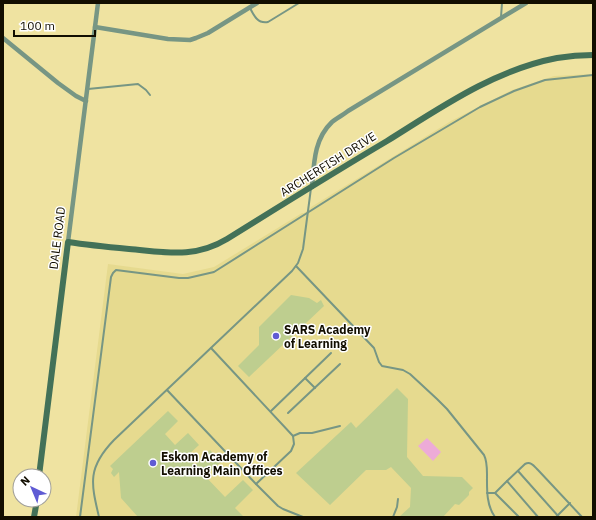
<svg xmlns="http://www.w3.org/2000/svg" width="596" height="520" viewBox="0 0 596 520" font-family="'IBM Plex Sans',sans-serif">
	<rect width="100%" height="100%" fill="#efe3a1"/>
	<!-- built -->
	<path fill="#e6da8f" d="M593 74V517H76L108 264 183 274 214 267 302 213H304L310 209 311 207 451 121 504 94 512 90 554 76Z"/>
	<!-- water -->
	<path fill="#edabd7" d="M427 438 441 452 433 461 418 446Z"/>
	<!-- building -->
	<g fill="#bece8f">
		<path d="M291 295 309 298 317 303 321 300 324 306 249 377 238 366 259 345V327Z"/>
		<path d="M397 388 408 399 407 457 423 476 462 477 473 488 469 492V495L459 505 455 504 443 517H399L410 507 411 488 391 467 386 470H366L330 505 296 473 351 422 356 428Z"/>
		<path d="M168 411 178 421 165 434 175 445 188 433 199 445 187 456 195 465 210 450 221 462 205 476 225 497 243 480 253 490 235 508 244 517H138L121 498 119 472 114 477 111 473 113 469 110 466Z"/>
	</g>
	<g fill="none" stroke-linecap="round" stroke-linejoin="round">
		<!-- lane -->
		<g stroke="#779684" stroke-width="2">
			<path d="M250 8C254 16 258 24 268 22L299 3"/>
			<path d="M501 17 502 3"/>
			<path d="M88 89 138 84 146 90 150 95"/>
			<path d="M296 266 374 348 379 362 382 366 403 370 410 374 437 399 447 409 484 455C487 461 487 467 487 474 487 488 486 505 495 517"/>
			<path d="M211 348 293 436 294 444 291 451 256 484"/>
			<path d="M305 378 315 388"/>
			<path d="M167 390 256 484 278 506 283 509 303 517"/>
			<path d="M271 411 331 353"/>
			<path d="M288 413 340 364"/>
			<path d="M293 436 300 433H312L340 426"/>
			<path d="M518 471 559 517"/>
			<path d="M487 493H495L519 517"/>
			<path d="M495 493 507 481"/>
			<path d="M80 517 111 277 113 273 116 270 179 278H188L214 272 394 158 480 107 514 91 545 80 593 75"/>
			<path d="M99 517C91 483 87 468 114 440L292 271 298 263 303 249 311 188"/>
			<path d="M393 517 397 507 398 499"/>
			<path d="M538 517 507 481 525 464C531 461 534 466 538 470L582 517"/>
			<path d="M556 517 570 503"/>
		</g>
		<!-- street -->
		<g stroke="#779684" stroke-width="4.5">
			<path d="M95 27 168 39 190 40 196 38 208 33 257 3"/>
			<path d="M3 38 58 83 76 96 86 101"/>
			<path d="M312 187C314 163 314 139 332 122 337 118 343 115 348 111L526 3"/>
			<path d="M68 242 98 3"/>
		</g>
		<!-- secondary -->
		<g stroke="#437158" stroke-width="6">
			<path d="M39 476 68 242C88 245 108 247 129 249 165 252 194 259 227 239 280 206 333 173 387 141 440 108 494 70 557 58 569 56 581 55 593 55"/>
			<path d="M34 517 37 500"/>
		</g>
	</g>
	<!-- markers -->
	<g fill="#5f5bd4" stroke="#fff" stroke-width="1.5">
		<circle cx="276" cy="336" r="4"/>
		<circle cx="153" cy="463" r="4"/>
	</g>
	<g text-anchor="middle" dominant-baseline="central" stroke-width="3" stroke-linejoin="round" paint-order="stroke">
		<!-- street labels -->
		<g font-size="12" fill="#120e00" stroke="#fff">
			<text transform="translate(328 164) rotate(-32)">ARCHERFISH DRIVE</text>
			<text transform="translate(57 238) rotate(-83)">DALE ROAD</text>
		</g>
		<!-- poi labels -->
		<g font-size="12" font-weight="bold" fill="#120e00" stroke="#fff" text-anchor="start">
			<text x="284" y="329">SARS Academy<tspan x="284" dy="14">of Learning</tspan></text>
			<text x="161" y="456">Eskom Academy of<tspan x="161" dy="14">Learning Main Offices</tspan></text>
		</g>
	</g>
	<!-- border -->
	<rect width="596" height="520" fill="none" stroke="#120e00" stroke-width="8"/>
	<!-- north arrow -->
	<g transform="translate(32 488) rotate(316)"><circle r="19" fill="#ffffff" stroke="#a09f99"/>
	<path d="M0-3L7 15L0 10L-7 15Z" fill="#5f5bd4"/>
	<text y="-6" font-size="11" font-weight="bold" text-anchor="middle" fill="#120e00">N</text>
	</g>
	<!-- scale -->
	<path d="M14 30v6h81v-6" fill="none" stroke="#120e00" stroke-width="2"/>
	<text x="20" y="30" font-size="12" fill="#120e00" stroke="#ffffff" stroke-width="3" paint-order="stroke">100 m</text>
</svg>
